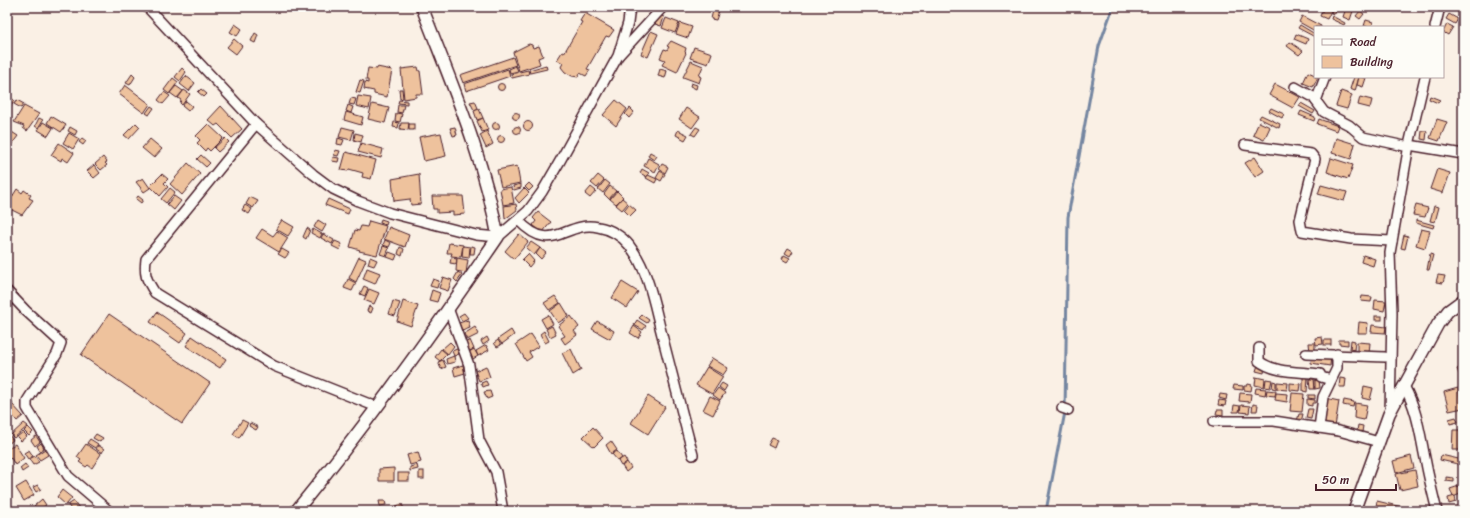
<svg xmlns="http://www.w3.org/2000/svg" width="1470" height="518" viewBox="0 0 1470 518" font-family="Sriracha,sans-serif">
	<rect width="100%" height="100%" fill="#faf0e5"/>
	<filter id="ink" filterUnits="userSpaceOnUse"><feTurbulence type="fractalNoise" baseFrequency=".025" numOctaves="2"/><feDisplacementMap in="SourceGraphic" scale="8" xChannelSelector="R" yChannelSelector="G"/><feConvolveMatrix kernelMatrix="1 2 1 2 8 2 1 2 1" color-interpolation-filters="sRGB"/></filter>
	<g filter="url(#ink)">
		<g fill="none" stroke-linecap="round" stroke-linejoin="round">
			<!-- stream -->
			<path stroke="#7486a1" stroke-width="3" d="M1046 511 1065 412 1068 217 1099 46 1113 7"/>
		</g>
		<!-- building -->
		<g fill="#eec29d" stroke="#4a1f2b">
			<path d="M642 7H650L649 11 641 10Z"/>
			<path d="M1324 7 1332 9 1327 19 1320 16Z"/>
			<path d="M1332 7H1337L1335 14 1331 13Z"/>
			<path d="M1346 8 1353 11 1350 20 1343 17Z"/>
			<path d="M713 10 719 11 716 20 711 19Z"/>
			<path d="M1360 11 1364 14 1360 19 1356 16Z"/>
			<path d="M585 13 614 30 609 37 606 36 587 69 590 70 586 76 580 73 578 77 572 76 565 72 561 67 563 63 557 60 562 52 564 53 582 22 580 21Z"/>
			<path d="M1449 14 1458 19 1455 24 1446 19Z"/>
			<path d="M659 15 664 17 661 26 655 24Z"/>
			<path d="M1302 16 1321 26V27H1315V31L1299 22Z"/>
			<path d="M1332 16 1345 23 1344 25 1331 19Z"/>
			<path d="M666 18 679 23 675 33 662 28Z"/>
			<path d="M1366 20 1373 22 1372 27 1364 26Z"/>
			<path d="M680 23 692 27 688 38 676 34Z"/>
			<path d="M235 24 242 29 237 36 230 32Z"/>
			<path d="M1447 24 1453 27 1448 35 1443 32Z"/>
			<path d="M1300 25 1315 34V37L1298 28Z"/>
			<path d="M651 31 658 34 648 57 641 54Z"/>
			<path d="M255 33 258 35 255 43 251 41Z"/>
			<path d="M1296 34 1308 39 1306 44 1294 39Z"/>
			<path d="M234 39 242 46 236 54 227 47Z"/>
			<path d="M671 41 686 48 685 52 686 53 677 72 662 65 665 60 660 58 664 49 667 50 669 47 667 46Z"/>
			<path d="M1290 42 1303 51 1299 55 1287 46Z"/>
			<path d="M529 44 532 45 533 48 539 46 543 56 538 58 540 64 519 71 513 52Z"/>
			<path d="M694 47 712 53 708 64 690 58Z"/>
			<path d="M513 57 516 65 463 83 460 75Z"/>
			<path d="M1462 59H1463V73L1459 72Z"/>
			<path d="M691 61 703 66 699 76 701 77 699 83 683 77Z"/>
			<path d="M546 65 547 69 530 73 529 70Z"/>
			<path d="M516 66 518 71 510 73 509 69Z"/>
			<path d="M377 67 392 70 387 97 374 94V91L364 89 365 82 368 83V80H366L368 68 377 69Z"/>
			<path d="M418 67 419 71H420L423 94H416V97L404 99 401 69Z"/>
			<path d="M182 68 186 72 180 81 175 77Z"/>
			<path d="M508 69 510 76 466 91 464 84Z"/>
			<path d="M660 69 667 71 665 78 658 76Z"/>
			<path d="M528 70 529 74 512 78 511 74Z"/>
			<path d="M1308 72 1315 75V77H1318L1313 87 1303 83Z"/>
			<path d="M132 74 135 77 130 85 126 83Z"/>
			<path d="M186 76 195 83 189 91 180 84Z"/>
			<path d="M1354 77H1359L1355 91 1350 89Z"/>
			<path d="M1359 77 1366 78 1363 87 1357 85Z"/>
			<path d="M173 78 178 82 169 94 164 90Z"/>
			<path d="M360 80 364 81 360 93 356 92Z"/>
			<path d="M691 83 697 85 696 89 690 86Z"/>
			<circle cx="501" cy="87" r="3.5"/>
			<path d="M1275 84 1300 97 1293 108 1269 95Z"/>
			<path d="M125 85 150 104 144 113 119 94Z"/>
			<path d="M176 86 183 91 177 98 170 93Z"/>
			<path d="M201 89 207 94 204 97 198 92Z"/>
			<path d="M399 89H402L403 98 400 99Z"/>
			<path d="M184 90 190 94 182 105 180 103 181 100 178 98Z"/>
			<path d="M1341 91 1352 95 1347 109 1336 106Z"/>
			<path d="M164 92 170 96 163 104 158 100Z"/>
			<path d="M358 96 371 98 369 109 356 106Z"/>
			<path d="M1430 96 1440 100 1438 103 1429 99Z"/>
			<path d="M10 97 15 101 7 111V101Z"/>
			<path d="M1360 97 1372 100 1370 108 1358 105Z"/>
			<path d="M351 98 356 99 354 105 349 104Z"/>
			<path d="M17 100 24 104 21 108 14 104Z"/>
			<path d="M399 100 407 101V104L398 103Z"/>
			<path d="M616 100 627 109 616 126 603 115Z"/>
			<path d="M186 101 192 106 188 111 182 106Z"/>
			<path d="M475 101 478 108 474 110 470 102Z"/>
			<path d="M1301 103 1315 111 1313 114 1299 106Z"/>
			<path d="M372 104 389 108 385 123 368 119Z"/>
			<path d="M348 105 353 107 351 113 346 111Z"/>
			<path d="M398 105H404L402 113 397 112Z"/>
			<path d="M24 106 39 114 27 131 23 128 24 126 14 122Z"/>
			<path d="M151 106 154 108 149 115 146 113Z"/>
			<path d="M221 106 242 129 232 138 218 124 215 126 208 120Z"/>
			<path d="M630 108 634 112 629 118 625 114Z"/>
			<path d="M686 108 700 117 692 128 679 119Z"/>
			<path d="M1271 108 1284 114 1282 118 1269 111Z"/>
			<path d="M479 109 483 118 477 120 474 111Z"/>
			<path d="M1301 111 1315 117 1314 121 1299 115Z"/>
			<path d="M346 112 363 117 361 125 344 120Z"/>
			<circle cx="516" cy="116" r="3.5"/>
			<path d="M396 113 402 114 400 122 395 121Z"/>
			<path d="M1261 115 1280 124 1279 128 1259 118Z"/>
			<path d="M51 116 66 125 61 132 47 123Z"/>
			<path d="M39 118 43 120 38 128 35 126Z"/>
			<path d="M483 118 488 130 482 132 477 121Z"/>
			<path d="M1319 119 1338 126 1336 131 1317 124Z"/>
			<path d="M1437 119 1447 122 1439 141 1430 138Z"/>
			<circle cx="528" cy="126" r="4.5"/>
			<path d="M43 122 53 128 48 136 38 130Z"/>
			<path d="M394 122 399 123 398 128 393 127Z"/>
			<path d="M1259 122 1270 127 1264 140 1253 135Z"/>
			<circle cx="496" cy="126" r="3.5"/>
			<path d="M136 123 140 127 129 139 124 135Z"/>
			<path d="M401 123H409L408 130 400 129Z"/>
			<path d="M208 124 223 138 210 151 207 148 205 151 197 143 200 140 196 136Z"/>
			<rect x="409" y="124" width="5" height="6"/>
			<circle cx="517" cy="130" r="3.5"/>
			<path d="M70 127 77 131 75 135 68 131Z"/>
			<path d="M342 127 354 130 351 140 339 137Z"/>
			<path d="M455 127 457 135 453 136 450 128Z"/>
			<path d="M696 127 700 129 695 136 691 134Z"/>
			<path d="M7 129 18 136 12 144 10 142 7 146Z"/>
			<path d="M678 130 688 135 685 140 676 135Z"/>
			<path d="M487 131 493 144 486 148 480 135Z"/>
			<path d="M1422 131H1427L1426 140 1421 139Z"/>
			<path d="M69 133 79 139 73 149 63 143Z"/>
			<path d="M355 133 363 135 361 142 354 140Z"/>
			<path d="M441 133 446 156 424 161 419 137Z"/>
			<circle cx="501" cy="139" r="3.5"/>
			<path d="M82 138 86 141 83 145 79 142Z"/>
			<path d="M225 138 229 142 218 152 214 148Z"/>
			<path d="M338 138 344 140 342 145 337 144Z"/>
			<path d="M1336 138 1355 144 1351 159 1332 153Z"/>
			<path d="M150 139 162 149 154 158 142 148Z"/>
			<path d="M59 143 74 153 68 162 62 158 61 161 51 155Z"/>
			<path d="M361 143 383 149 381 158 358 152Z"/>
			<path d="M335 150 340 151 338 156 334 155Z"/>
			<path d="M346 152 376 160 371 179 362 177 363 173 349 169 348 171 341 170Z"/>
			<path d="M650 152 657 156 654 160 648 156Z"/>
			<path d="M201 155 210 163 206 167 197 159Z"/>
			<path d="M103 157 107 162 105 163 107 165 101 170 95 164Z"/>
			<path d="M333 157 339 158 338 162 332 161Z"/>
			<path d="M1255 157 1264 171 1255 177 1245 163Z"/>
			<path d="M648 158 659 164 655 172 644 166Z"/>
			<path d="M1331 158 1353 165 1348 179 1327 172Z"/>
			<path d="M188 163 200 174 182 195 170 184Z"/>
			<path d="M662 164 668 167 665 173 659 169Z"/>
			<path d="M94 165 100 173 94 178 87 171Z"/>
			<path d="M517 166 520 183 501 187 497 170Z"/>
			<path d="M642 169 649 173 647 177 640 173Z"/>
			<path d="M1437 169 1450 173 1443 193 1430 189Z"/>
			<path d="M660 171 665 174 661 181 656 178Z"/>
			<path d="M162 174 168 179 164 183 168 187 160 196 150 186Z"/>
			<path d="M419 174 421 204 411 205 410 199 394 201 392 179Z"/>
			<path d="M598 175 604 180 597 188 591 183Z"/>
			<path d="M648 175 657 179 655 183 646 178Z"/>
			<path d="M143 178 150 188 144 192 136 182Z"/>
			<path d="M605 180 610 184 603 193 598 189Z"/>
			<path d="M529 183 533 187 529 191 525 187Z"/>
			<path d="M521 184V188L514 190 513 186Z"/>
			<path d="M1321 185 1347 192 1344 201 1318 194Z"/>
			<path d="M610 186 616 191 609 199 604 194Z"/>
			<path d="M511 187 514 203 503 205 500 189Z"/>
			<path d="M591 187 596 191 590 198 585 194Z"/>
			<path d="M170 188 175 192 166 203 161 199Z"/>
			<path d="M524 188 529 193 519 203 515 198Z"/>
			<path d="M17 189 22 193 24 190 31 195 29 198 33 200 22 215 10 209V207L7 205Z"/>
			<path d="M617 191 623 197 616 204 610 199Z"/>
			<path d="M138 196 143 200 141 203 136 199Z"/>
			<path d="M174 196 181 201 174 210 167 204Z"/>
			<path d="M432 196H463L465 214 453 215V212L437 213V209H433Z"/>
			<path d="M250 197 258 201 253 208 246 204Z"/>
			<path d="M622 198 628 203 622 210 616 205Z"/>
			<path d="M328 199 350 209 348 214 325 205Z"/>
			<path d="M516 204 517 210 505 219 504 206Z"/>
			<path d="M629 204 636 210 630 216 624 210Z"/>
			<path d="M245 205 252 209 249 214 242 210Z"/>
			<path d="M1416 205 1428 208 1425 217 1413 215Z"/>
			<path d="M1434 206 1439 207 1435 222 1430 221Z"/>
			<path d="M538 212 551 222 542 233 533 225 536 221 533 218Z"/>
			<path d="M381 219 387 221 386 225 380 223Z"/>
			<path d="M282 220 294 227 288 236 276 229Z"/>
			<path d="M318 220 326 225 322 232 314 227Z"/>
			<path d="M1416 220 1434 225 1433 228 1416 223Z"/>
			<path d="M369 221 386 226 377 255 359 251 360 250 350 247 355 230 359 231 361 226 367 227Z"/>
			<path d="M389 227 409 235 405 247 384 239Z"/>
			<path d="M307 228 310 230 306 239 303 237Z"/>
			<path d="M262 229 273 236 277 231 288 238 279 252 256 238Z"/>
			<path d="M313 229 322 234 320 238 311 233Z"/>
			<path d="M1421 229 1430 231 1425 248 1416 245Z"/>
			<path d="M323 234 334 240 332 244 321 238Z"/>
			<path d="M519 234 528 242 514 259 505 251Z"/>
			<path d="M1404 235 1408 236 1405 249 1401 248Z"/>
			<path d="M385 240 391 243 389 247 383 245Z"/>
			<path d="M335 241 342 244 340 250 332 246Z"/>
			<path d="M531 242 540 248 534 255 526 248Z"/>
			<path d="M449 243 463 245 461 257 451 256 452 253H447Z"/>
			<path d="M383 246 389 248 386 256 380 254Z"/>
			<path d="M463 246 470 247 469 258 462 257Z"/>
			<path d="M471 246 475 247 474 254H470Z"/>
			<path d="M400 247 404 249 402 256 398 254Z"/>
			<path d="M540 248 546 253 541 259 536 254Z"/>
			<path d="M788 248 793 251 790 256 785 253Z"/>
			<path d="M282 249 289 253 285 258 278 254Z"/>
			<path d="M389 252 397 255 395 260 387 257Z"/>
			<path d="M528 254 534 261 529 267 522 260Z"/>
			<path d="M1430 254 1433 255 1429 270H1427Z"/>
			<path d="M784 255 790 258 787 262 782 259Z"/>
			<path d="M1363 255 1375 259 1373 266 1361 262Z"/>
			<path d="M359 257 366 260 356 282 349 278Z"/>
			<path d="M370 257 377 260 374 266 368 264Z"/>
			<path d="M451 258 457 259 456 264 450 263Z"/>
			<path d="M457 258 468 260 466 273 456 271Z"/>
			<path d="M367 268 380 273 375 284 363 279Z"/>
			<path d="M458 272 462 275 457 282 454 279Z"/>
			<path d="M1438 275 1445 276 1443 283 1436 282Z"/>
			<path d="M443 277 452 280 448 291 439 288Z"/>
			<path d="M348 279 356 283 352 291 344 288Z"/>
			<path d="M433 279 439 281 437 288 430 286Z"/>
			<path d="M622 282 638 292 627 308 612 298Z"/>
			<path d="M364 286 368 288 365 296 360 294Z"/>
			<path d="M369 289 379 293 374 304 364 300Z"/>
			<path d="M432 290 440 293 437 302 429 300Z"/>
			<path d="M555 296 560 303 549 310 544 303Z"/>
			<path d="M1362 296 1372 297 1371 302 1361 301Z"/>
			<path d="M1375 300 1386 301 1384 311 1374 309Z"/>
			<path d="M393 301 400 303 395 316 389 314Z"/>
			<path d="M403 301 418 306 411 326 397 321Z"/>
			<path d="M561 303 569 316 558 323 550 311Z"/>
			<path d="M369 306 373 308 371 313 367 311Z"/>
			<path d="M157 312 187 333 180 343 150 322Z"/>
			<path d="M464 313 468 318 462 321 459 316Z"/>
			<path d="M109 314 210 383 182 424 81 355Z"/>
			<path d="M548 315 553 324 546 328 541 319Z"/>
			<path d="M642 315 649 320 647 323 639 318Z"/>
			<path d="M571 316 579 327 574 331 577 335 565 344 561 338 565 336 558 326Z"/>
			<rect x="1375" y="316" width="7" height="4"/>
			<path d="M468 320 470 328 462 331 459 323Z"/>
			<path d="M637 320 646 326 643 330 634 325Z"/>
			<path d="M597 321 614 331 610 339 592 329Z"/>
			<path d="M1359 322 1368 323 1367 333H1358Z"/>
			<path d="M1372 325 1386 327 1385 333 1371 332Z"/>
			<path d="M552 326 556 334 550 337 546 329Z"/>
			<path d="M634 326 642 332 638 338 630 333Z"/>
			<path d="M475 327 479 334 467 340 464 334Z"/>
			<path d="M511 330 514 335 502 344 498 339Z"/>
			<path d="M544 331 549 341 545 343 540 334Z"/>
			<path d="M531 334 539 346 529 352 532 357 526 361 516 344Z"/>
			<path d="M192 336 226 359 220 368 186 346Z"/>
			<path d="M487 337 489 341 483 345 481 341Z"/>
			<path d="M1322 337 1323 344 1316 345 1315 338Z"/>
			<path d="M470 340 474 349 469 351 465 343Z"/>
			<path d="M498 340 501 345 497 347 494 343Z"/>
			<rect x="1324" y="340" width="7" height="5"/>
			<path d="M1339 340H1348V345L1339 344Z"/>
			<path d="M1351 340 1355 341 1354 350 1350 349Z"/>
			<path d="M450 342 454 346 448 354 442 349Z"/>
			<path d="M1357 342 1370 343 1369 353 1357 351Z"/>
			<path d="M1309 343H1315V352H1310Z"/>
			<path d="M486 345 489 350 478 356 476 351Z"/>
			<path d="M441 349 447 354 440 361 435 357Z"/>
			<path d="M457 349 459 354 454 356 452 351Z"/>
			<path d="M474 349 478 356 473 359 469 352Z"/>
			<path d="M571 349 581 370 573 375 562 353Z"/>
			<path d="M1312 354 1331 355 1330 366 1311 363Z"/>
			<path d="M454 356 455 362 447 364 446 359Z"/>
			<path d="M712 358 728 368 723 375 707 366Z"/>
			<path d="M443 360 446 367 441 369 438 362Z"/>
			<path d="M463 365 465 373 455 376 453 368Z"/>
			<path d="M1258 365 1265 367 1264 373 1256 371Z"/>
			<path d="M486 366 490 377 479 381 475 371Z"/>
			<path d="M707 367 723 377 712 394 696 385Z"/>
			<path d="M1461 367 1463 372 1459 374 1457 369Z"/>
			<path d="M1256 377 1265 379 1264 387 1255 385Z"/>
			<path d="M1303 377H1308L1307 392 1303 391Z"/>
			<path d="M1340 378 1346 379 1345 387H1339Z"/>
			<path d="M1266 379 1272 380 1270 388 1265 387Z"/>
			<path d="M1309 379H1314L1315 389H1310Z"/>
			<path d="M1315 380H1319L1320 388 1315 389Z"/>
			<path d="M486 381 488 385 483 387 481 383Z"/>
			<path d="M1273 381 1276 382V389L1272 388Z"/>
			<path d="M1277 382 1288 383 1287 390 1277 389Z"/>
			<path d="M722 383 727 386 724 391 719 387Z"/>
			<path d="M1290 383 1301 384 1300 391 1290 390Z"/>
			<path d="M1248 384 1252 385 1251 391 1244 390V386H1247Z"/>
			<path d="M1234 385 1243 386V390L1233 389Z"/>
			<path d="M1364 386 1373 388 1370 400 1362 398Z"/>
			<path d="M718 388 725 393 720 400 713 395Z"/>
			<path d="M1256 388 1266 389 1265 395 1255 393Z"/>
			<path d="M1458 388 1463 408 1449 411 1444 392Z"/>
			<path d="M1267 390 1276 391 1275 396 1266 395Z"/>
			<path d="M490 391 492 397 487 399 484 392Z"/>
			<path d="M1240 393 1251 394 1250 402 1239 401Z"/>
			<path d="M1276 393 1288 394 1287 402 1275 400Z"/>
			<path d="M1292 393 1304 394 1302 412 1290 411Z"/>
			<path d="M1220 394 1227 395 1226 400 1219 398Z"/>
			<path d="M1308 395H1315V399L1308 398Z"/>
			<path d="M648 396 665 407 648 434 631 423Z"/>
			<path d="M710 396 720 401 713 415 703 410Z"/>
			<path d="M9 398 13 403 7 408V400Z"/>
			<path d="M1325 398 1339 401 1335 427 1321 425Z"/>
			<path d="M1307 399 1315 400V403H1312V406L1307 405Z"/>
			<path d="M1219 400 1226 401 1225 406 1218 405Z"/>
			<path d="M1344 400 1354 402 1353 407 1343 405Z"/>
			<path d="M1355 403 1367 405 1364 420 1354 418Z"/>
			<path d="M12 404 23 416 17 421 7 410Z"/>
			<path d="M1253 404 1258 405 1257 411H1252Z"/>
			<path d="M1234 405 1240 406 1239 412H1233Z"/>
			<path d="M1241 405 1250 406 1249 413 1240 412Z"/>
			<path d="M1308 409H1313L1311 419 1306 418Z"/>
			<path d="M1217 410H1223V415L1216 414Z"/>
			<path d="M1299 414H1303L1301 422 1297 421Z"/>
			<path d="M1456 417 1458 422 1450 424 1449 419Z"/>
			<path d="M242 420 248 423 239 438 233 434Z"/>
			<path d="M24 423 28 426 14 438 11 435Z"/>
			<path d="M250 423 258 427 256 430 249 426Z"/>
			<path d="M1358 425 1363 426 1362 432 1357 431Z"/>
			<path d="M28 427 33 432 29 436 24 431Z"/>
			<path d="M593 427 603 438 594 447 583 437Z"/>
			<path d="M1453 430H1463V450H1452Z"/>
			<path d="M23 432 27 436 21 441 17 437Z"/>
			<path d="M7 433 13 440 7 445Z"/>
			<path d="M96 434 103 438 100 442 93 438Z"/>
			<path d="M36 436 40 442 35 446 31 440Z"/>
			<path d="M772 438 777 440 774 448 768 445Z"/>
			<path d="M90 439 98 444 95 448 87 443Z"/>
			<path d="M611 441 617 450 611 454 606 445Z"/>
			<path d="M41 443 44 448 40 451 37 446Z"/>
			<path d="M15 444 24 458 15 465 11 458 8 460 7 459V449Z"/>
			<path d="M86 444 101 454 92 468 88 465 86 467 79 462 81 460 77 457Z"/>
			<path d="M98 445 104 449 102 453 96 449Z"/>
			<path d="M45 449 48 455 40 460 36 455Z"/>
			<path d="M29 450 33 456 28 459 24 453Z"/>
			<path d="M617 451 622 458 618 461 612 454Z"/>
			<path d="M418 452 421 462 410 465 407 455Z"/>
			<path d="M1441 455 1463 460 1462 465 1440 460Z"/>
			<path d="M35 456 39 462 33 465 29 459Z"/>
			<path d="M1411 456 1414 468 1396 473 1393 461Z"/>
			<path d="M624 457 627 462 621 466 618 461Z"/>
			<path d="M627 462 631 468 626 472 622 466Z"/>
			<path d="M25 464 28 468 22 472 20 468Z"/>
			<path d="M417 465 418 469 410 471V467Z"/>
			<path d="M394 468V481H379V469Z"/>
			<path d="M1415 470 1418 486 1400 490 1396 474Z"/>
			<rect x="419" y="471" width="5" height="8"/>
			<rect x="398" y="473" width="11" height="8"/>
			<path d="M1446 477 1454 478V482L1446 481Z"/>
			<path d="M26 482 34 495 24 501 16 488Z"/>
			<path d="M38 485 41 489 36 492 33 487Z"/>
			<path d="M1462 485 1463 493 1453 497 1450 489Z"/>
			<path d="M62 490 72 498 66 505 57 497Z"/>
			<path d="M1455 496 1456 502 1449 504 1448 498Z"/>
			<path d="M42 499 46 505 38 511 34 506Z"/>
			<path d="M74 501 79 508 72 511 68 505Z"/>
			<path d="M379 501H385L386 505 380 506Z"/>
			<path d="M1377 501 1410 509V511H1375Z"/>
			<path d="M402 504 404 509 398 511 396 506Z"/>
		</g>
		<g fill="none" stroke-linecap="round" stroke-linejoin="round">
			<!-- minor casing -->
			<g stroke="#4a1f2b" stroke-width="12">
				<g id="minor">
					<path d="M147 7 256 124 313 174 333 189 358 201 390 213 476 235 498 237 528 211 542 192 560 161 618 56 628 23 630 7"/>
					<path d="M1435 27 1440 7"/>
					<path d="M619 55 663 7"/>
					<path d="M1295 87 1313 97 1324 112 1349 125 1363 137 1409 147"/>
					<path d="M1316 101 1325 77"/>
					<path d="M256 124 146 259C144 275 146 279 155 293L274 366 377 407"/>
					<path d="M1245 145 1311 154 1315 159 1300 220 1302 231 1351 239 1392 241"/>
					<path d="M1409 145 1463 154"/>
					<path d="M518 220C553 257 564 220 598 227 610 229 622 236 629 245 649 270 654 305 662 335 672 375 683 415 693 455"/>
					<path d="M7 291 26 311 61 343 57 354 27 401V408L68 476 109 511"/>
					<path d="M448 308 469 365 479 440 496 472 503 511"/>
					<path d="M1259 348V361C1276 374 1301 371 1320 374L1321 377 1331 380"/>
					<path d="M1306 354 1385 357"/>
					<path d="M1404 386C1418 411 1420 435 1426 463 1429 479 1433 495 1437 511"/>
					<path d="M1062 408 1068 410"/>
					<path d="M1390 413 1392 313 1390 253 1409 145 1425 77"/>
					<path d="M1214 421H1274L1339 431 1379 442"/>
					<path d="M1319 428 1323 397 1337 368V354"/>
				</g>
			</g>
			<!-- tertiary casing -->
			<g stroke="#4a1f2b" stroke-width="14">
				<g id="tertiary">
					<path d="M296 511C368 423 434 331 498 237 484 157 451 83 422 7"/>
					<path d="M1354 511 1389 414 1404 386 1438 324 1448 311 1463 300"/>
				</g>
			</g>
			<!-- minor -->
			<use href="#minor" stroke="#fdfcf7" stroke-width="9"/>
			<!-- tertiary -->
			<use href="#tertiary" stroke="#fdfcf7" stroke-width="11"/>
		</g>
	</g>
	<!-- margin -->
	<rect width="1470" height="518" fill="none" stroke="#fdfcf7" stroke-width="24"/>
	<rect x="12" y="12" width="1446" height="494" fill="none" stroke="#4a1f2b" stroke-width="1.5" filter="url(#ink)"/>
	<!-- legend -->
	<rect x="1314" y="26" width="130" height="52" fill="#fdfcf7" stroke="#b5a4a5"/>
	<rect x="1322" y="39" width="20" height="6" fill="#fdfcf7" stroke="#b5a4a5"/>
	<text x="1350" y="46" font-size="12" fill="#4a1f2b">Road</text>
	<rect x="1322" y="56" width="20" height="12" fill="#eec29d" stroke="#b5a4a5"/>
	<text x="1350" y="66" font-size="12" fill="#4a1f2b">Building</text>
	<!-- scale -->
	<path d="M1316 484v6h80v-6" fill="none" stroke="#4a1f2b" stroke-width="2"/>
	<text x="1322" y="484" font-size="12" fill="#4a1f2b" stroke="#fdfcf7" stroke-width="3" paint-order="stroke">50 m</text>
</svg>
